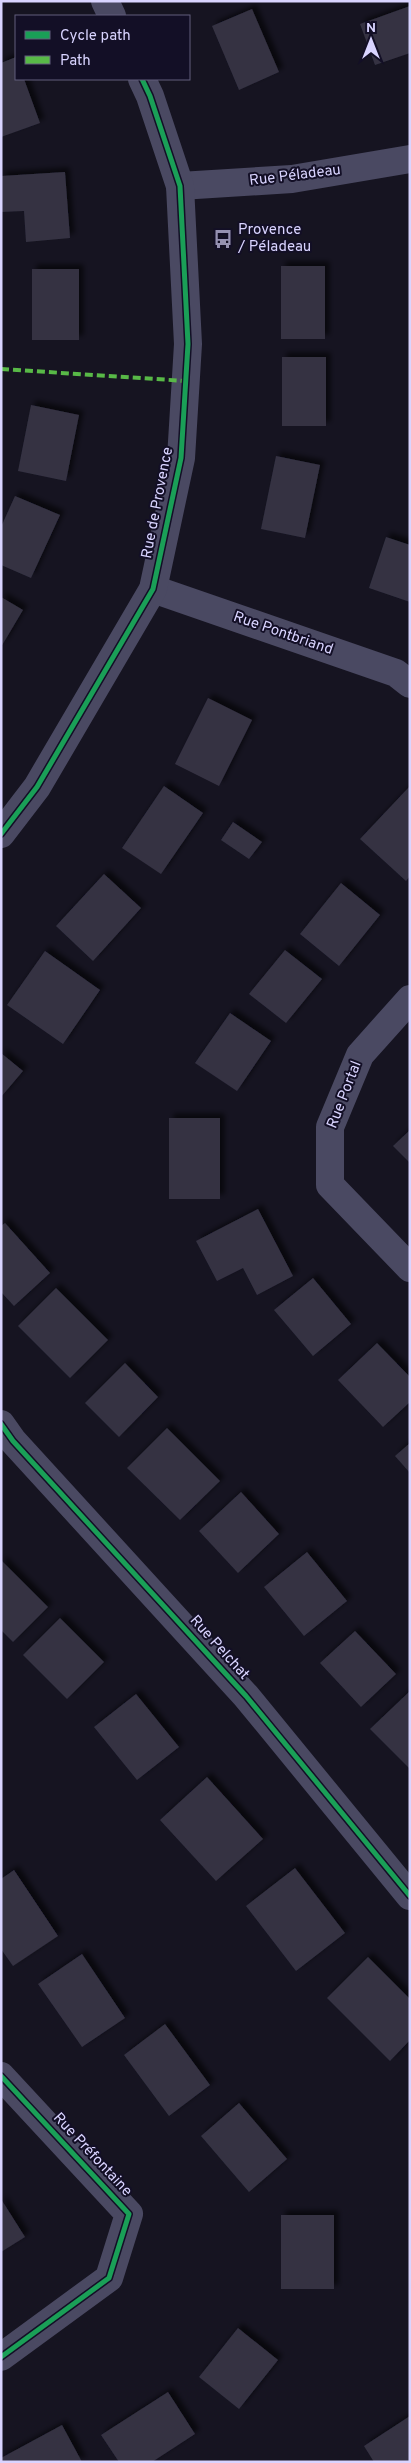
<svg xmlns="http://www.w3.org/2000/svg" width="411" height="2463" viewBox="0 0 411 2463" font-family="Overpass,sans-serif">
	<defs>
		<filter id="shadow"><feDropShadow dx="4.5" dy="-4.5" stdDeviation="2.5" flood-color="#0009"/></filter>
	</defs>
	<rect width="100%" height="100%" fill="#161421"/>
	<!-- building -->
	<g fill="#343243" filter="url(#shadow)">
		<path d="M410 6V53L375 65 360 24Z"/>
		<path d="M252 9 279 72 239 90 212 26Z"/>
		<path d="M16 57V79H24L40 123 1 137V63Z"/>
		<path d="M65 172 70 238 26 242 24 211 1 212V176Z"/>
		<rect x="281" y="266" width="44" height="73"/>
		<rect x="32" y="269" width="47" height="71"/>
		<rect x="282" y="357" width="44" height="69"/>
		<path d="M31 405 79 415 66 481 18 471Z"/>
		<path d="M276 456 320 465 305 538 261 529Z"/>
		<path d="M15 496 60 515 31 578 1 565V527Z"/>
		<path d="M386 537 410 545V602L369 588Z"/>
		<path d="M1 597 23 610 1 647Z"/>
		<path d="M208 698 252 720 219 786 175 764Z"/>
		<path d="M164 786 203 813 161 874 122 848Z"/>
		<path d="M410 786V876L406 881 360 839Z"/>
		<path d="M233 822 262 842 249 859 221 840Z"/>
		<path d="M104 874 141 908 93 961 56 926Z"/>
		<path d="M341 883 380 915 339 966 300 934Z"/>
		<path d="M285 950 322 979 286 1023 249 994Z"/>
		<path d="M45 951 100 990 63 1044 7 1005Z"/>
		<path d="M230 1013 271 1041 237 1091 195 1063Z"/>
		<path d="M1 1053 23 1071 1 1097Z"/>
		<rect x="169" y="1118" width="51" height="81"/>
		<path d="M410 1130V1163L393 1146Z"/>
		<path d="M258 1209 293 1276 257 1295 243 1268 217 1281 196 1241Z"/>
		<path d="M5 1223 50 1273 14 1306 1 1292V1226Z"/>
		<path d="M313 1278 351 1324 313 1356 274 1310Z"/>
		<path d="M56 1288 108 1340 70 1378 18 1326Z"/>
		<path d="M377 1343 410 1377V1402L383 1427 338 1380Z"/>
		<path d="M125 1363 158 1397 119 1437 85 1403Z"/>
		<path d="M167 1428 220 1481 180 1520 127 1468Z"/>
		<path d="M410 1443V1473L395 1456Z"/>
		<path d="M241 1492 279 1534 238 1573 199 1531Z"/>
		<path d="M307 1552 347 1601 304 1636 264 1587Z"/>
		<path d="M1 1560 48 1607 13 1642 1 1630Z"/>
		<path d="M60 1618 104 1662 67 1699 23 1655Z"/>
		<path d="M355 1631 396 1674 361 1707 320 1663Z"/>
		<path d="M410 1691V1769L370 1729Z"/>
		<path d="M136 1694 179 1747 137 1780 94 1727Z"/>
		<path d="M207 1777 263 1839 216 1881 160 1820Z"/>
		<path d="M295 1868 345 1933 296 1971 246 1906Z"/>
		<path d="M14 1870 58 1936 13 1966 1 1949V1879Z"/>
		<path d="M82 1954 125 2018 82 2047 38 1984Z"/>
		<path d="M368 1957 410 1999V2040L390 2061 327 1998Z"/>
		<path d="M165 2024 210 2085 169 2116 124 2055Z"/>
		<path d="M239 2103 287 2159 249 2192 201 2136Z"/>
		<path d="M1 2199 25 2237 1 2252Z"/>
		<rect x="281" y="2215" width="53" height="74"/>
		<path d="M238 2328 278 2360 239 2409 199 2377Z"/>
		<path d="M168 2392 195 2434 152 2462H119L101 2435Z"/>
		<path d="M410 2416V2462H374L364 2446Z"/>
		<path d="M62 2425 82 2462H1V2458Z"/>
	</g>
	<g fill="none" stroke-linecap="round" stroke-linejoin="round">
		<!-- minor -->
		<g stroke="#4a4962" stroke-width="28">
			<path d="M105 1 112 16"/>
			<path d="M180 186 292 179 410 159"/>
			<path d="M153 589 396 673 410 684"/>
			<path d="M1 834 37 787 153 589 181 458 188 344 180 186 150 96 142 79"/>
			<path d="M410 999 360 1055 330 1127V1185L410 1268"/>
			<path d="M1 1424 13 1441 246 1696 410 1896"/>
			<path d="M1 2076 129 2214 109 2278 1 2357"/>
		</g>
		<!-- quiet -->
		<path stroke="#58b947" stroke-width="4" stroke-dasharray="8 4" stroke-linecap="butt" d="M1 369 186 381"/>
		<!-- cycleway casing -->
		<g stroke="#130f26" stroke-width="8">
			<g id="cycleway">
				<path d="M1 834 37 787 153 589 181 458 188 344 180 186 150 96 142 79"/>
				<path d="M1 1424 13 1441 246 1696 410 1896"/>
				<path d="M1 2076 129 2214 109 2278 1 2357"/>
			</g>
		</g>
		<!-- cycleway -->
		<use href="#cycleway" stroke="#1a9f57" stroke-width="5"/>
	</g>
	<!-- icons -->
	<defs>
		<g id="bus-bare" transform="scale(1.5)"><path d="M-5-6H5V4H4V6H2V4H-2V6H-4V4H-5ZM-3.5-4V0h7V-4ZM-3.5 1.2v1.5H-2V1.2ZM2 1.2v1.5H3.5V1.2Z" fill="#9591b1" stroke="#130f26" stroke-width="2.5" paint-order="stroke"/></g>
	</defs>
	<g fill-rule="evenodd">
		<use href="#bus-bare" x="223" y="239"/>
	</g>
	<g text-anchor="middle" dominant-baseline="central" stroke-width="4" stroke-linejoin="round" paint-order="stroke">
		<!-- street labels -->
		<g font-size="15" fill="#d9d4ff" stroke="#130f26">
			<text transform="translate(295 176) rotate(-7)">Rue Péladeau</text>
			<text transform="translate(158 503) rotate(-79)">Rue de Provence</text>
			<text transform="translate(283 634) rotate(19)">Rue Pontbriand</text>
			<text transform="translate(345 1095) rotate(-69)">Rue Portal</text>
			<text transform="translate(219 1648) rotate(48)">Rue Pelchat</text>
			<text transform="translate(92 2155) rotate(47)">Rue Préfontaine</text>
		</g>
		<!-- poi labels -->
		<g font-size="15" fill="#d9d4ff" stroke="#130f26" text-anchor="start">
			<text x="238" y="230">Provence<tspan x="238" dy="17">/ Péladeau</tspan></text>
		</g>
	</g>
	<!-- border -->
	<rect width="411" height="2463" fill="none" stroke="#d9d4ff" stroke-width="5"/>
	<!-- legend -->
	<rect x="15" y="15" width="175" height="65" fill="#130f26" stroke="#625e7d"/>
	<rect x="25" y="31" width="25" height="8" fill="#1a9f57" stroke="#625e7d"/>
	<text x="60" y="40" font-size="15" fill="#d9d4ff">Cycle path</text>
	<rect x="25" y="56" width="25" height="8" fill="#58b947" stroke="#625e7d"/>
	<text x="60" y="65" font-size="15" fill="#d9d4ff">Path</text>
	<!-- north arrow -->
	<g transform="translate(371 40)" stroke="#130f26" stroke-width="4" paint-order="stroke">
	<path d="M0-4L9 19L0 12L-9 19Z" fill="#d9d4ff"/>
	<text y="-8" font-size="14" font-weight="bold" text-anchor="middle" fill="#d9d4ff">N</text>
	</g>
</svg>
